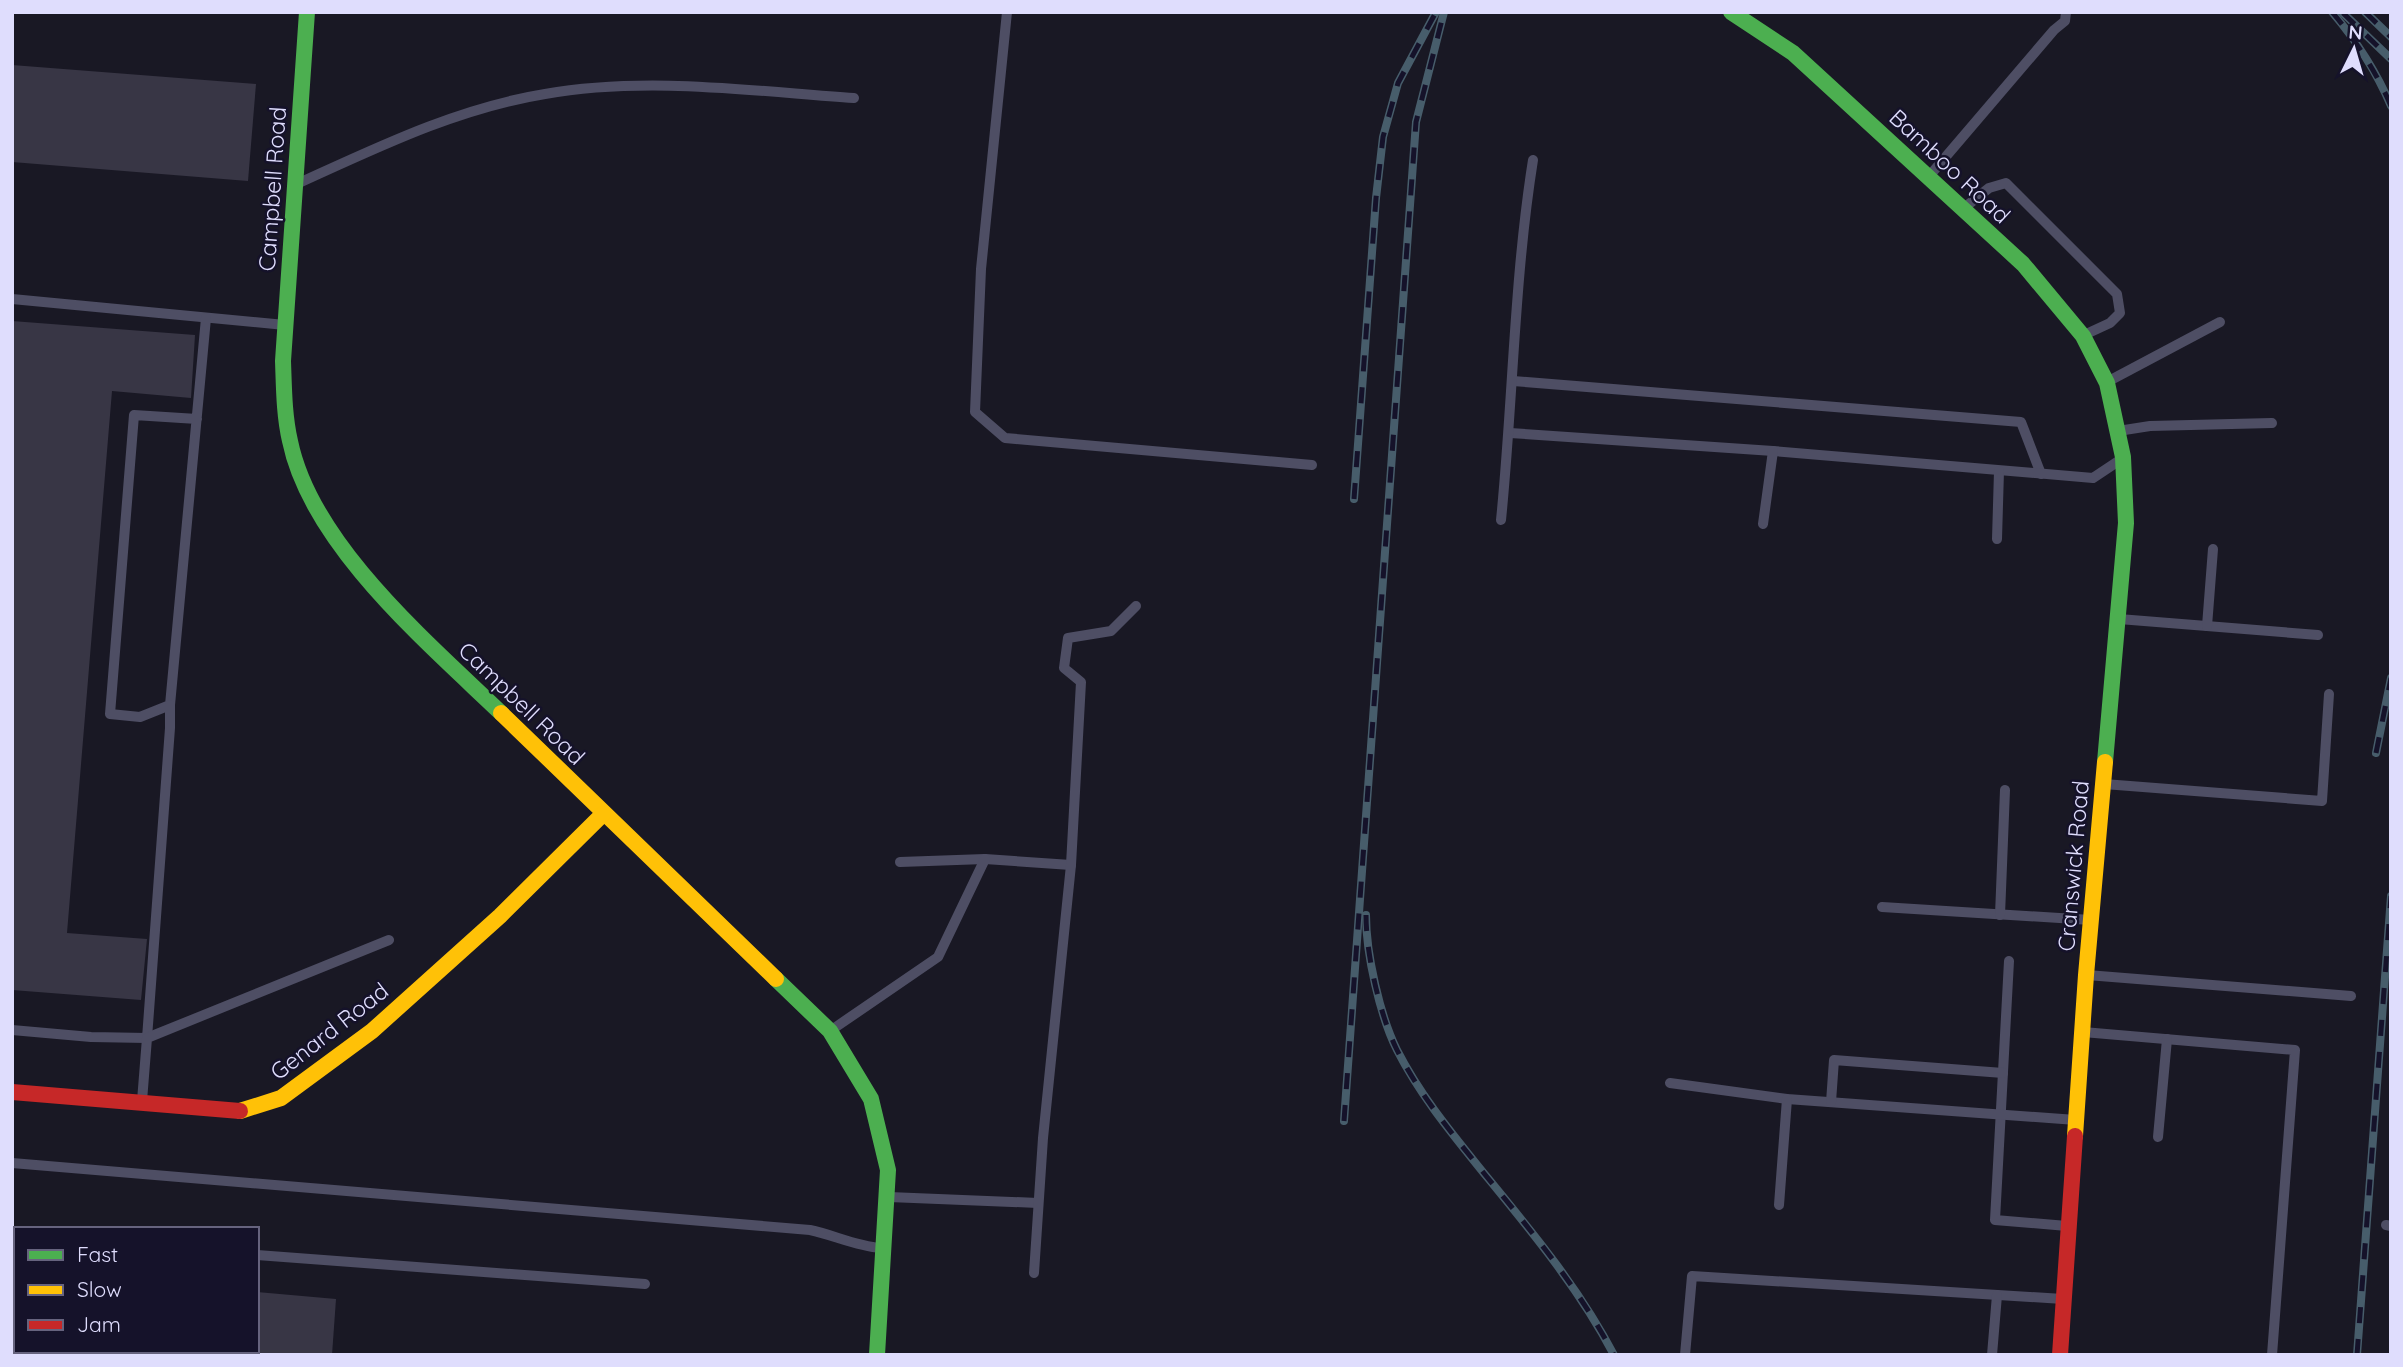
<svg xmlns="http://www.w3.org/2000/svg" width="2403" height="1367" viewBox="0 0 2403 1367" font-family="Quicksand,sans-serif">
	<rect width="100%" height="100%" fill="#191824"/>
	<!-- building -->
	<g fill="#383645">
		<path d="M12 65 256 84 248 181 12 162Z"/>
		<path d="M12 321 195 335 191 398 112 391 67 933 147 939 141 1000 12 990Z"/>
		<path d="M257 1292 336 1299 332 1355H257Z"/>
	</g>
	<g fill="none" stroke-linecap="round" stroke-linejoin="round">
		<!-- lane -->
		<g stroke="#4e4e64" stroke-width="10">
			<path d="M1007 12 981 269 975 412 1005 438 1312 465"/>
			<path d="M1931 174 2054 30 2065 21 2066 12"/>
			<path d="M299 183C378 147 458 108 545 94 646 76 752 91 854 98"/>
			<path d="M1964 208 1989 188 2006 183 2117 294 2120 313 2110 323 2084 335"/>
			<path d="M12 299 285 325"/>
			<path d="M1513 381 2021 422 2041 474"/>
			<path d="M2107 382 2220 322"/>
			<path d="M197 419 134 415 110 714 140 717 170 705 206 318"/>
			<path d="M2118 431 2150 426 2272 423"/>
			<path d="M1510 433 1773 451 2093 478 2120 460"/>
			<path d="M1501 520C1513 401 1514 279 1533 160"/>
			<path d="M1763 524 1773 451"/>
			<path d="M1997 539 1999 471"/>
			<path d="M2119 619 2318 635"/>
			<path d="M2207 626 2213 549"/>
			<path d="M2104 784 2322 801 2329 694"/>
			<path d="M900 862 985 859 1071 865"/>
			<path d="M1882 907 2091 920"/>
			<path d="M2000 915 2005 790"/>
			<path d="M2009 961 1995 1220 2067 1226"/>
			<path d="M2087 975 2351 996"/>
			<path d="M12 1030 91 1037 147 1038 170 728V705"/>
			<path d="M830 1031 938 957 985 859"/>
			<path d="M2083 1032 2295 1050 2272 1355"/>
			<path d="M1670 1083 1787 1099 2076 1120"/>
			<path d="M142 1101 147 1038 389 940"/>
			<path d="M1831 1102 1834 1060 2003 1073"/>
			<path d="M2158 1137 2167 1039"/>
			<path d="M12 1163 810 1230C834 1235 856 1246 881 1248"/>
			<path d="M889 1197 1038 1203"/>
			<path d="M1779 1205 1787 1099"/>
			<path d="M2386 1225 2391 1226"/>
			<path d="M12 1236H16"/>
			<path d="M257 1255 645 1284"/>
			<path d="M1034 1273 1043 1138 1071 865 1081 682 1064 668 1068 638 1111 631 1136 606"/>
			<path d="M1685 1355 1692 1276 2063 1299"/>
			<path d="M1992 1355 1997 1295"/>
		</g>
		<!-- fast -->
		<g stroke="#4caf50" stroke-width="16">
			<path d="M307 12 283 361C284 388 284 415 290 441 311 544 427 642 501 713"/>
			<path d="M1731 12 1793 53 2023 264 2083 336 2107 383 2123 457 2126 523 2105 762"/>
			<path d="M776 979 830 1031 871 1099 888 1170 877 1355"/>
		</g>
		<!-- slow -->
		<g stroke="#ffc107" stroke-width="16">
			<path d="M501 713 776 979"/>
			<path d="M240 1111 281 1098 372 1031 500 916 603 814"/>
			<path d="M2075 1136 2086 975 2105 762"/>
		</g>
		<!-- jam -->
		<g stroke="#c62828" stroke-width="16">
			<path d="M12 1092 240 1111"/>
			<path d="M2060 1355 2075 1136"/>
		</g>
		<!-- rail casing -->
		<g stroke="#475d6b" stroke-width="8">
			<g id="rail">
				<path d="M2332 12C2355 39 2377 73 2391 106"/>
				<path d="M2365 12 2391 37"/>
				<path d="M2343 13 2391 59"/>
				<path d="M1354 499 1376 198 1383 137 1398 83 1436 12"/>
				<path d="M2376 753 2391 678"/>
				<path d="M1366 915C1366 954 1380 1016 1397 1050 1421 1097 1454 1136 1487 1177 1533 1233 1580 1290 1614 1355"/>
				<path d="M1344 1121 1416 122 1444 12"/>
				<path d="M2357 1355 2391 896"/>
			</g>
		</g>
		<!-- rail -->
		<use href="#rail" stroke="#15122a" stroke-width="5" stroke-dasharray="16" stroke-linecap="butt"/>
	</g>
	<g text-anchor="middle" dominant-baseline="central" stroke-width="5" stroke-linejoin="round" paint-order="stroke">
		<!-- street labels -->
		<g font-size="23" fill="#dfddfd" stroke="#15122a">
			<text transform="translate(1950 166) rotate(43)">Bamboo Road</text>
			<text transform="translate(272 189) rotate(-86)">Campbell Road</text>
			<text transform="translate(522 703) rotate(44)">Campbell Road</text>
			<text transform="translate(2073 866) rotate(-85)">Cranswick Road</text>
			<text transform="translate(329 1031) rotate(-38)">Genard Road</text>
		</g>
	</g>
	<!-- border -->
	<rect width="2403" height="1367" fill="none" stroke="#dfddfd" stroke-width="28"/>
	<!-- legend -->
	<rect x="14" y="1227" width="245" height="126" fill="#15122a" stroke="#66637e" stroke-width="2"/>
	<rect x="28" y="1250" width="35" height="10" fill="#4caf50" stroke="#66637e" stroke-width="2"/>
	<text x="77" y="1262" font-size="21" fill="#dfddfd">Fast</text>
	<rect x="28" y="1285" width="35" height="10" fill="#ffc107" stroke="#66637e" stroke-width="2"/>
	<text x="77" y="1297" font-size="21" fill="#dfddfd">Slow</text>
	<rect x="28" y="1320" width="35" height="10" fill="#c62828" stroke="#66637e" stroke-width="2"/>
	<text x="77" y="1332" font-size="21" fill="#dfddfd">Jam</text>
	<!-- north arrow -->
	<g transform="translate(2354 49) rotate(5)" stroke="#15122a" stroke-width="5" paint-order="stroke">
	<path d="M0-5L12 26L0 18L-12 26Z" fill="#dfddfd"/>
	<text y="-10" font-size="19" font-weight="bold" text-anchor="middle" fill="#dfddfd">N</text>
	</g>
</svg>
